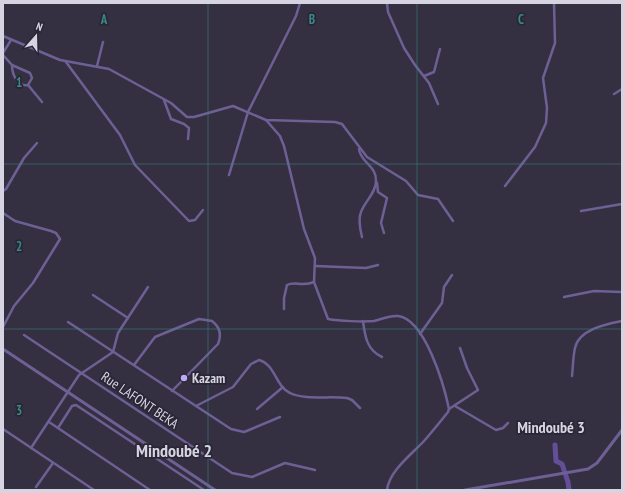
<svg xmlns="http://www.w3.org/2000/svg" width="625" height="493" viewBox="0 0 625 493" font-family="'PT Sans Narrow',sans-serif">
	<rect width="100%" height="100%" fill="#343041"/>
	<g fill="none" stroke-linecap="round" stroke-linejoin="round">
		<!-- river -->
		<path stroke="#644e9a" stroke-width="5" d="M555 445 556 461 562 464 568 482 569 490"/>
		<!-- minor -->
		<g stroke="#6d6094" stroke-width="2.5">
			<path d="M387 3 388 12 404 48 415 65 429 83 438 104"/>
			<path d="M3 36 60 60 109 69 171 103 187 117H194L233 106 266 120 335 122 342 124 367 157 406 181 418 195 438 199 453 221"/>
			<path d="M3 53 11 40"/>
			<path d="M3 55 12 65 30 73 32 78 28 85C17 87 12 74 12 65"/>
			<path d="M66 62 120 135 135 165 189 221 195 220 203 210"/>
			<path d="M97 66 103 42"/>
			<path d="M424 76 434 72 440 49"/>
			<path d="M28 85 42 102"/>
			<path d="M614 94 622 89"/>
			<path d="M164 100 171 119 184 124 189 128 188 139"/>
			<path d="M266 120 280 136 284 146 304 229 315 258 314 282 328 319C339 321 363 322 374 321 382 319 390 315 398 316 425 319 444 385 449 409L448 412C440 422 432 432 424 441 412 454 389 471 387 490"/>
			<path d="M359 149C360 162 377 166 376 181 376 193 365 201 361 212 358 219 360 229 362 237"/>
			<path d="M229 175 248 112 296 16 300 3"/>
			<path d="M377 183 378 192 387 198 381 223 384 233"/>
			<path d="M505 186 535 147 546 123 547 108 543 78 555 43 554 3"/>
			<path d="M3 191 6 189 24 158 37 143"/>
			<path d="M581 211 622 204"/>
			<path d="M3 213 15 221 51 231 56 233 60 239 33 283 14 306 3 327"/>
			<path d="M315 266 366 268 378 265"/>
			<path d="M93 295 128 318"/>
			<path d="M564 297 594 291 622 292"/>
			<path d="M284 309V298L287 285C295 281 303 287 314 282"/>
			<path d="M363 321C365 337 367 350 382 357"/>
			<path d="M68 322 231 429 244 432 249 430 280 417"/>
			<path d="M420 334 442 303 444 287 452 275"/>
			<path d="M24 335 232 473 252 477 285 463 315 470"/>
			<path d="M134 365 155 337 199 319 212 321C220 327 222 334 218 344L172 391"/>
			<path d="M572 376C573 367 573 357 575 348 579 329 607 324 622 321"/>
			<path d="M196 406 233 387 251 364 259 360C275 364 276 387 290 393 304 400 331 396 347 398L352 400 360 408"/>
			<path d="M455 406 496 430 503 428 508 423"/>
			<path d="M257 409 283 387"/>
			<path d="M449 409 478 390 467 368 460 348"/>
			<path d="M49 422 150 490"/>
			<path d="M58 428 72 406 76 405 204 490"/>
			<path d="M3 429 94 490"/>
			<path d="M31 448 79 375 113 352 118 333 148 287"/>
			<path d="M36 487 53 463"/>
		</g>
		<!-- tertiary -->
		<g stroke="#6d6094" stroke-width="3">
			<path d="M3 349 215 490"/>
			<path d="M465 490 588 469 597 463 622 430"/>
		</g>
	</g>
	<!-- grid -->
	<path fill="none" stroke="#378985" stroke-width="1" stroke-opacity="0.55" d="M208 3V490M417 3V490M3 164H622M3 329H622"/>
	<!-- markers -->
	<circle fill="#bcaaf6" stroke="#2a2637" stroke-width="1.5" cx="184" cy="378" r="4"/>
	<g text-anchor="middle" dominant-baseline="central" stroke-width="3.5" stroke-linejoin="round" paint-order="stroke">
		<!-- poi labels -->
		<g font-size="14" font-weight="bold" fill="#d6d4e0" stroke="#2a2637" text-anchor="start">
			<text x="192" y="378">Kazam</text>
		</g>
		<!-- street labels -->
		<g font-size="14" fill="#d6d4e0" stroke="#2a2637">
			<text transform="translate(140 400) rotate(34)">Rue LAFONT BEKA</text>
		</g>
		<!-- quarter labels -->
		<g font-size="16" font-weight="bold" fill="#d6d4e0" stroke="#2a2637">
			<text x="551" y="427">Mindoubé 3</text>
		</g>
		<!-- district labels -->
		<g font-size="18" font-weight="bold" fill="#d6d4e0" stroke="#2a2637">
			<text x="174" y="450">Mindoubé 2</text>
		</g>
	</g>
	<g font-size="13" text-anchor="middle" font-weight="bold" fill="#378985" stroke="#2a2637" stroke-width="3.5" stroke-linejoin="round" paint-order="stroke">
		<text x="104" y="24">A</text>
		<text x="312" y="24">B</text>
		<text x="521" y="24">C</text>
		<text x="19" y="87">1</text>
		<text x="19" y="251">2</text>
		<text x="19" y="415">3</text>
	</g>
	<!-- border -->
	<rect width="625" height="493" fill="none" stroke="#d6d4e0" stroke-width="8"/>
	<!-- north arrow -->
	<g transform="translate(36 36) rotate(20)" stroke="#2a2637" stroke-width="3" paint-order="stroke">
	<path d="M0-3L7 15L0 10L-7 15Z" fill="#d6d4e0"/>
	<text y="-6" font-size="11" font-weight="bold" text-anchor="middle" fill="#d6d4e0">N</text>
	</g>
</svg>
